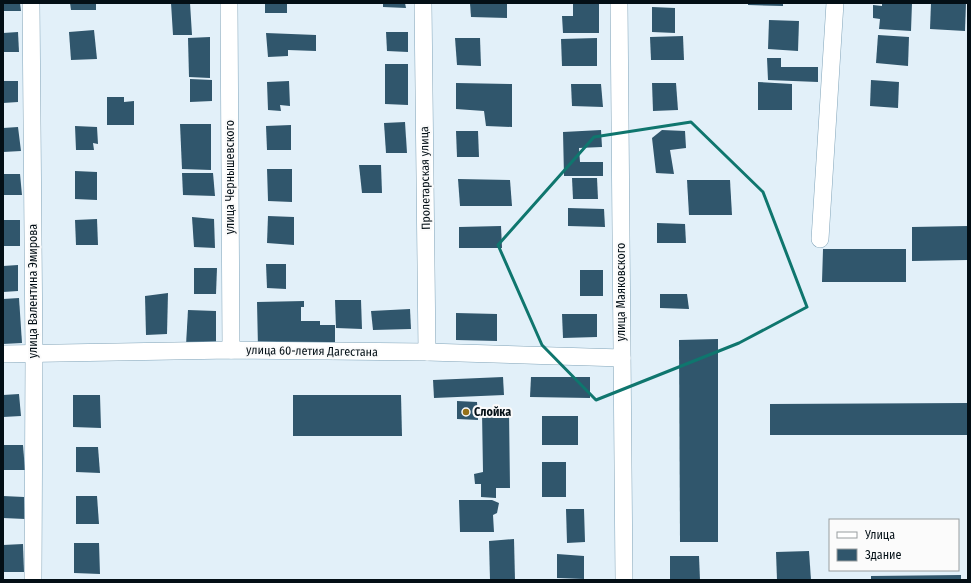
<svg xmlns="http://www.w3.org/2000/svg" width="971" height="583" viewBox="0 0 971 583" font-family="'Fira Sans Condensed',sans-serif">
	<rect width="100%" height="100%" fill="#e2f0f9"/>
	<!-- building -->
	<g fill="#30566c">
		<path d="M3 3H20L21 11H3Z"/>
		<path d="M70 3H96V10H71Z"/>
		<path d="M171 3H190L192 35H173Z"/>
		<rect x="265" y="3" width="22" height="10"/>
		<path d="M383 3H405L406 8 383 7Z"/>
		<path d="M470 3H507V18L471 17Z"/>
		<path d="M573 3H599V33H563L562 16H573Z"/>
		<path d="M748 3H783V6L748 5Z"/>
		<path d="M882 3H912L911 31 879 29 880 19 873 18V5L882 6Z"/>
		<path d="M931 3H966L965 31 930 29Z"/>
		<path d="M652 7 675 8V33L652 32Z"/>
		<path d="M769 20 799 21 798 51 768 49Z"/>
		<path d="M94 30 97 59 71 60 69 32Z"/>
		<path d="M18 32 19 52H3V33Z"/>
		<path d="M386 32H408V52L387 51Z"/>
		<path d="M266 33 316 35V51L288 50V56L268 57Z"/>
		<path d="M878 35 909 37 908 66 876 63Z"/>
		<path d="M683 36 684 60H651L650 37Z"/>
		<path d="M210 37V78L189 77 188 38Z"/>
		<path d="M455 38H480L481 66 457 65Z"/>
		<path d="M597 38V66H562L561 39Z"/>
		<path d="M767 58H781V67H818V82L768 80Z"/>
		<path d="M385 64H408V105L385 104Z"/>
		<path d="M190 79 212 80V101L190 102Z"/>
		<path d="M871 80 899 82 898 108 870 106Z"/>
		<path d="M3 81H18V102L3 103Z"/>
		<path d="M289 81 290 106 280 105 281 111 268 110 267 82Z"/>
		<path d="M758 82 792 84V110H758Z"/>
		<path d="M456 83 512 84V127L486 126 484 111 456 109Z"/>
		<path d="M652 83H676L678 110 653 111Z"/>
		<path d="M571 84H601L603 107 572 106Z"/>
		<path d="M107 97H124V102L134 101V125H107Z"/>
		<path d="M405 122 407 153H386L384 123Z"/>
		<path d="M180 124H211V170L182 169Z"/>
		<path d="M291 125V150H267L266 126Z"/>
		<path d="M75 126 97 127 98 144 93 143 94 150H76Z"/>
		<path d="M18 127 21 151 3 152V128Z"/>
		<path d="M601 130 602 147 579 148 580 162H603V176H564L563 132Z"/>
		<path d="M662 130 685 131 686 148 670 150 674 174 656 173 652 138Z"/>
		<path d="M456 131H478L479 157H457Z"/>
		<path d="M359 165H381L382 193H362Z"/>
		<path d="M267 169H292V202L268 201Z"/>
		<path d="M75 171 97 172V200L75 199Z"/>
		<path d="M182 173H213L215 196 183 195Z"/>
		<path d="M3 174H20L22 195H3Z"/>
		<path d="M572 178H597L598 199H573Z"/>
		<path d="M458 179 510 180 512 206H460Z"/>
		<path d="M687 180H730L732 215H689Z"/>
		<path d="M568 208 604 209 605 227 568 226Z"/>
		<path d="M268 216 294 217V245L267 243Z"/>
		<path d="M192 217 214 219 215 248 194 247Z"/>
		<path d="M97 219 98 245H76L75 220Z"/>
		<rect x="3" y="220" width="17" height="26"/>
		<path d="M657 223 685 224 686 243H657Z"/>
		<path d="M501 226 502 248H459V227Z"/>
		<path d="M968 226V260L912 261V227Z"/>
		<path d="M823 249H906V282H822Z"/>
		<path d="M266 264H286V289L267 288Z"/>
		<path d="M18 265V291L3 292V266Z"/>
		<path d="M194 268H217L216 294H194Z"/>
		<rect x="580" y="270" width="23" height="26"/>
		<path d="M168 293 167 334 146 335 145 296Z"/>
		<path d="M660 294H687L689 309 660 308Z"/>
		<path d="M19 298 22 343 3 344V299Z"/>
		<path d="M335 300H361L362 329 336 328Z"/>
		<path d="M304 301V307H301V321H320V325H335V346L258 348 257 302Z"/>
		<path d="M410 309 411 329 373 330 371 311Z"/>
		<path d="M188 310 216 311V346L186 345Z"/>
		<path d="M456 313 497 314V341L456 340Z"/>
		<path d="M562 314H597V337L563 338Z"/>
		<path d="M718 339V542H680L679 340Z"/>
		<path d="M503 377 504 395 434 398 433 380Z"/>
		<path d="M531 377H590V398L530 397Z"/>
		<path d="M19 394 21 416 3 417V395Z"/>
		<path d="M73 395H100L101 428 73 427Z"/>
		<path d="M293 395H401L402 436H293Z"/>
		<path d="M457 401 477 402 478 420 457 419Z"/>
		<path d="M968 403V435H770V404Z"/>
		<path d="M509 411 510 488H496V498L481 497V484H475L474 474 483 472 482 412Z"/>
		<rect x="542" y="416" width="36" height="29"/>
		<path d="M3 445H23L25 470H3Z"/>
		<path d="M76 447H98L100 473 76 472Z"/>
		<rect x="542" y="462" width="24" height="35"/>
		<path d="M3 496 24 497 25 519 3 518Z"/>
		<path d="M76 496H97L99 524H76Z"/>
		<path d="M459 500H492L499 503 497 513 493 515 494 532H460Z"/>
		<path d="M566 509H584L585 542 567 543Z"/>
		<path d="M514 539 515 580H490L489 541Z"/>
		<path d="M74 543H99L100 574 74 573Z"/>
		<path d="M23 544 24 572H3V545Z"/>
		<path d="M809 551 811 580H777L776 552Z"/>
		<path d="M557 554 584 556V579L557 578Z"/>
		<path d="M670 556H699L700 580H670Z"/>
		<path d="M961 575V580H871V576Z"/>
	</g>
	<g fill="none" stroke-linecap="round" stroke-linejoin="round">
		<!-- minor casing -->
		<g stroke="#81a4b9" stroke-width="18">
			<g id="minor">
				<path d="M31 3 34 354 33 580"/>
				<path d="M229 3 231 350"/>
				<path d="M423 3 427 352"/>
				<path d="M619 3 624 580"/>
				<path d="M820 239 835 3"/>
				<path d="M3 354 231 350 427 352 622 358"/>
			</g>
		</g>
		<!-- minor -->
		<use href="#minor" stroke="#fff" stroke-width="17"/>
	</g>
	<!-- marked area -->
	<path fill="none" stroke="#0f766e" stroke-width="3" stroke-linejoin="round" d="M691 122 763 192 807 307 739 343 596 400 542 345 498 245 594 137Z"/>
	<!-- markers -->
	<circle fill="#957119" stroke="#fbfbfb" stroke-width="1.5" cx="466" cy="412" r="4"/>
	<g text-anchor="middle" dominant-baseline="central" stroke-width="4" stroke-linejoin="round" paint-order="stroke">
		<!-- street labels -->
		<g font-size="12" fill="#030f16" stroke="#fbfbfb">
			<text transform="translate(230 177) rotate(-90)">улица Чернышевского</text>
			<text transform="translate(425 178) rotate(-91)">Пролетарская улица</text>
			<text transform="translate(33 291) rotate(-90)">улица Валентина Эмирова</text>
			<text transform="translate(621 292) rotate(-90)">улица Маяковского</text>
			<text transform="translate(312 351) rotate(1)">улица 60-летия Дагестана</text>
		</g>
		<!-- poi labels -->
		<g font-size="12" font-weight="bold" fill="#030f16" stroke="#fbfbfb" text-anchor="start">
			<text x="474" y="412">Слойка</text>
		</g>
	</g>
	<!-- border -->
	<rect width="971" height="583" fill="none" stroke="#030f16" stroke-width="8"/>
	<!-- legend -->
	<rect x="829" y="519" width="130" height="52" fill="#fbfbfb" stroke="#989d9f"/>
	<rect x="837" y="532" width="20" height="6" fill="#ffffff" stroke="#989d9f"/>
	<text x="865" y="539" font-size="12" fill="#030f16">Улица</text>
	<rect x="837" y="549" width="20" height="12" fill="#30566c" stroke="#989d9f"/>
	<text x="865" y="559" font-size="12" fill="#030f16">Здание</text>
</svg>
